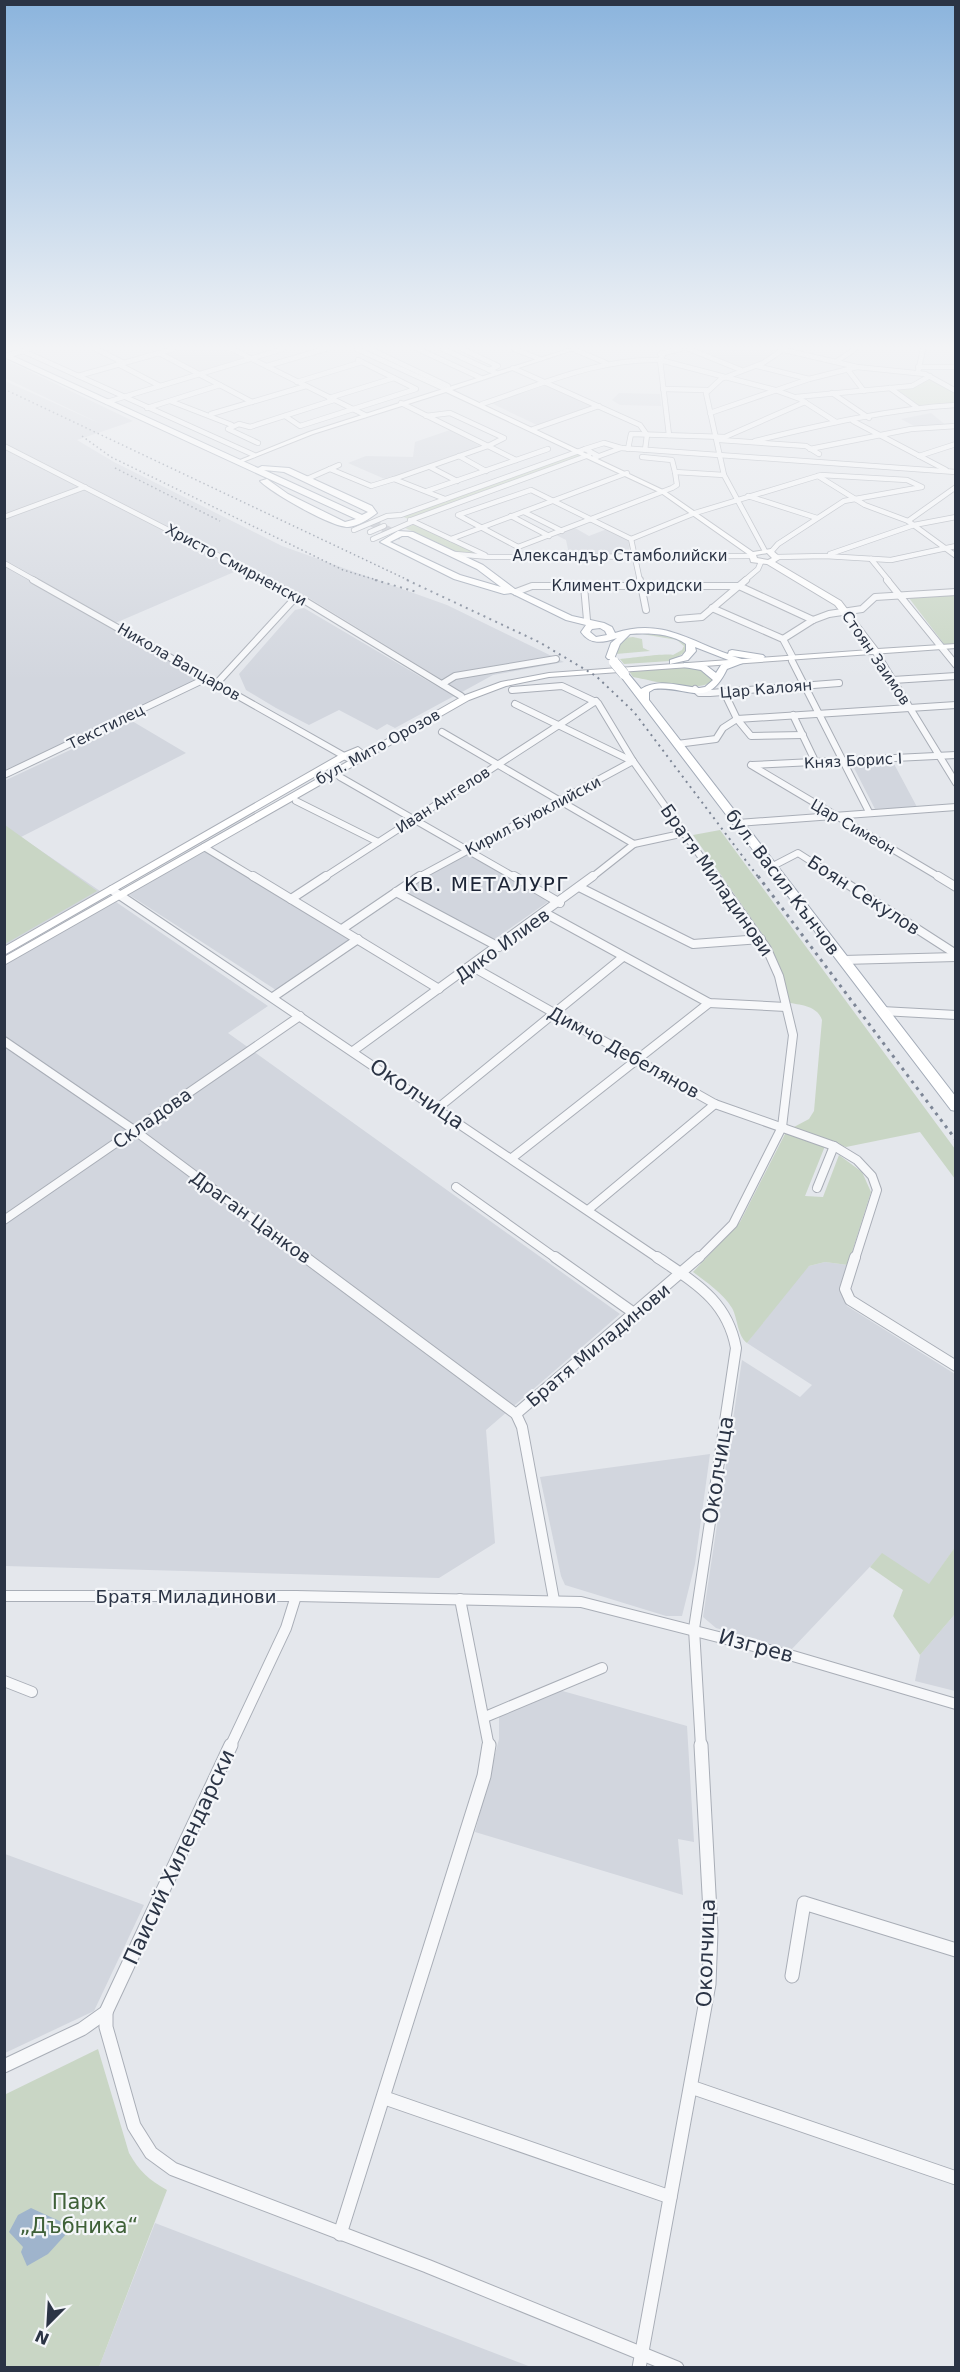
<svg xmlns="http://www.w3.org/2000/svg" width="960" height="2372" viewBox="0 0 960 2372" font-family="'DejaVu Sans',sans-serif">
	<rect width="100%" height="100%" fill="#e4e7ec"/>
	<!-- built -->
	<g fill="#d2d6de">
		<path d="M179 349H224L244 359 200 371 163 353Z"/>
		<path d="M692 349H773L775 351 758 363 739 368Z"/>
		<path d="M4 359 133 421 77 440 114 462 282 546 447 605 564 662 493 675 462 692 309 598 248 566 113 624 205 677 5 771V381L101 424 5 378Z"/>
		<path d="M547 385 594 406 537 425 491 403Z"/>
		<path d="M619 393 660 394 661 406 620 405 612 400Z"/>
		<path d="M931 413 948 427H916L901 419Z"/>
		<path d="M450 430 482 447 387 480 348 463 366 456 413 457 415 442Z"/>
		<path d="M575 528 589 536 607 529 628 539 630 554H569L566 540 556 535Z"/>
		<path d="M304 608 421 677 454 696 395 728 387 724 377 730 339 710 309 725 276 708 246 690 239 674 295 610Z"/>
		<path d="M132 721 186 753 21 837 268 1006 228 1033 620 1314 486 1430 495 1543 439 1578 5 1566 4 781Z"/>
		<path d="M893 762 917 807 875 809 852 764Z"/>
		<path d="M204 850 355 941 279 992 128 894Z"/>
		<path d="M467 854 549 901 492 941 402 891Z"/>
		<path d="M825 1262 848 1265 840 1288 847 1306 955 1374V1547L929 1585 882 1554 791 1650 716 1628 703 1617 742 1360 800 1397 812 1385 747 1343 802 1272 809 1266Z"/>
		<path d="M710 1454 695 1564 682 1616H666L565 1585 561 1576 540 1477Z"/>
		<path d="M955 1614V1691L915 1681 920 1655Z"/>
		<path d="M559 1690 687 1726 694 1842 678 1839 683 1895 475 1832 499 1739V1716Z"/>
		<path d="M5 1854 144 1905 94 2011 5 2053Z"/>
		<path d="M155 2223 531 2367H99Z"/>
	</g>
	<!-- green -->
	<g fill="#c9d6c5">
		<path d="M930 377 955 391V404L921 407 896 389 921 384Z"/>
		<path d="M581 451 589 455 411 520 401 516Z"/>
		<path d="M415 524 482 555 457 552 405 528Z"/>
		<path d="M955 593V644H944L909 598Z"/>
		<path d="M636 633 667 634 688 644 686 652 670 661 624 664 620 659C632 658 666 653 673 655L682 650 684 646 677 640Z"/>
		<path d="M633 637 642 639 643 648 650 651 616 654 623 638Z"/>
		<path d="M690 667 699 669 713 678 712 681C698 694 651 680 633 677L629 671Z"/>
		<path d="M5 825 97 891 5 944H4Z"/>
		<path d="M720 830 955 1149V1179L920 1132 846 1147 794 1127 809 1119 814 1111 822 1020C818 1007 803 1005 790 1003L772 948 693 835Z"/>
		<path d="M786 1132 825 1146 805 1196 823 1197 839 1155 862 1172 871 1192 848 1265 825 1262 809 1266 747 1343C737 1335 738 1319 732 1308 723 1293 706 1282 693 1272L740 1222Z"/>
		<path d="M955 1547V1614L920 1655 893 1616 903 1590 870 1567 882 1553 929 1584Z"/>
		<path d="M98 2049 129 2153C139 2171 149 2180 167 2190L99 2367H5L4 2095Z"/>
	</g>
	<!-- water -->
	<path fill="#9fb4cc" d="M31 2208 68 2225 65 2230 68 2232 48 2254 27 2266 21 2252 23 2247 9 2232 18 2215Z"/>
	<g fill="none" stroke-linecap="round" stroke-linejoin="round">
		<!-- primary-tunnel -->
		<path stroke="#bfc3cb" stroke-width="8" stroke-dasharray="8 4" stroke-linecap="butt" d="M361 518 401 536"/>
		<!-- street-far4 casing -->
		<g stroke="#a9aeb7" stroke-width="6">
			<g id="street-far4">
				<path d="M96 349 124 363"/>
				<path d="M232 349 365 415"/>
				<path d="M357 349 445 389"/>
				<path d="M370 349 448 386"/>
				<path d="M418 349 481 378"/>
				<path d="M443 349 496 373"/>
				<path d="M462 349 498 366 489 370"/>
				<path d="M514 349 540 359"/>
				<path d="M573 349 606 363"/>
				<path d="M689 349 741 370"/>
				<path d="M780 349 857 367 925 374 956 391"/>
				<path d="M23 351 254 455"/>
				<path d="M159 353 252 402"/>
				<path d="M660 354 680 349"/>
				<path d="M8 355 27 350"/>
				<path d="M837 361 855 349"/>
				<path d="M118 364 160 386"/>
				<path d="M267 366 325 349"/>
				<path d="M757 366 809 379"/>
				<path d="M918 367H956"/>
				<path d="M513 368 640 425 647 435 645 450"/>
				<path d="M848 370 864 391"/>
				<path d="M918 372 923 349"/>
				<path d="M78 376 173 349"/>
				<path d="M297 382 362 362"/>
				<path d="M890 388 918 408"/>
				<path d="M663 389 707 390"/>
				<path d="M832 393 869 418"/>
				<path d="M796 397 912 386 930 376"/>
				<path d="M329 398 394 378"/>
				<path d="M170 401 232 425"/>
				<path d="M107 402 283 349"/>
				<path d="M401 403 488 446 394 479 445 499"/>
				<path d="M482 404C540 385 598 358 660 360L664 353"/>
				<path d="M147 408 220 385"/>
				<path d="M710 413 809 379 857 367"/>
				<path d="M211 414 306 386"/>
				<path d="M285 416 300 426 416 389 358 360"/>
				<path d="M426 416 450 413 504 438 488 446 516 460"/>
				<path d="M853 421 946 470"/>
				<path d="M533 429 599 406"/>
				<path d="M669 435 660 360 775 390 800 399 836 422"/>
				<path d="M720 440 806 446 819 454"/>
				<path d="M755 441C820 425 889 409 956 405"/>
				<path d="M258 443 228 429 239 424 250 427 334 400"/>
				<path d="M4 446 268 581"/>
				<path d="M621 448 956 472"/>
				<path d="M628 449 631 434 725 437 805 402"/>
				<path d="M810 449 911 429 956 426"/>
				<path d="M459 456 486 471"/>
				<path d="M919 456 956 444"/>
				<path d="M642 457 672 460 675 472 724 475"/>
				<path d="M594 458 621 448 604 443 585 449 598 456"/>
				<path d="M430 467 457 481"/>
				<path d="M330 469 371 486 394 479"/>
				<path d="M818 476 865 505 908 521 956 556"/>
				<path d="M307 479 339 465"/>
				<path d="M427 491 548 449"/>
				<path d="M748 496 817 518"/>
				<path d="M524 512 562 531"/>
				<path d="M511 516 549 536"/>
				<path d="M4 517 85 487"/>
				<path d="M410 520 485 555"/>
				<path d="M411 520 589 455"/>
				<path d="M908 521 956 487"/>
				<path d="M354 530 387 516 401 515 585 449"/>
				<path d="M370 532 384 526"/>
				<path d="M373 539 414 521"/>
				<path d="M451 539 627 473"/>
				<path d="M631 539 695 513 821 475 907 480 922 487 844 501 778 544 771 552"/>
				<path d="M518 547 458 515 531 490 631 539 640 581"/>
				<path d="M518 547 672 488 677 485 675 472"/>
				<path d="M765 551 724 475 706 393 721 379 763 363 784 349"/>
				<path d="M455 554 489 557 751 556"/>
				<path d="M830 554 914 525 956 517"/>
				<path d="M777 557 825 556 891 560 956 546"/>
				<path d="M871 559 889 581"/>
				<path d="M4 563 36 581"/>
				<path d="M744 581 758 569 761 562"/>
			</g>
		</g>
		<!-- street-far3 casing -->
		<g stroke="#a9aeb7" stroke-width="8">
			<g id="street-far3">
				<path d="M33 580 353 761"/>
				<path d="M265 580 297 596 461 696"/>
				<path d="M640 580 646 610"/>
				<path d="M887 580 956 665"/>
				<path d="M584 586 587 620"/>
				<path d="M516 592 532 586H739L813 620"/>
				<path d="M712 608 783 639 792 656"/>
				<path d="M678 619 702 617 746 580"/>
				<path d="M783 639 813 620 829 614 862 609 875 597 956 592"/>
				<path d="M875 651 956 783"/>
				<path d="M792 661 869 812"/>
				<path d="M893 680 956 676"/>
				<path d="M217 683 297 596"/>
				<path d="M442 684 455 676 556 659"/>
				<path d="M695 689 699 693H710L839 683"/>
				<path d="M512 690 562 686 598 703 633 761 716 878"/>
				<path d="M724 692 737 719 751 736 803 735"/>
				<path d="M515 704 632 761"/>
				<path d="M793 715 816 763"/>
				<path d="M442 732 634 844"/>
				<path d="M677 744 716 739 723 728 737 719 956 705"/>
				<path d="M751 765 941 878"/>
				<path d="M752 765 956 755"/>
				<path d="M4 775 207 678"/>
				<path d="M340 777 516 878"/>
				<path d="M296 801 378 842"/>
				<path d="M738 823 956 807"/>
				<path d="M204 847 255 878"/>
				<path d="M771 867 798 853 837 878"/>
				<path d="M323 878 596 701"/>
				<path d="M417 878 633 761"/>
				<path d="M591 878 634 844 685 833"/>
			</g>
		</g>
		<!-- street-far2 casing -->
		<g stroke="#a9aeb7" stroke-width="10">
			<g id="street-far2">
				<path d="M253 876 439 989"/>
				<path d="M514 876 560 903"/>
				<path d="M835 876 956 954"/>
				<path d="M938 876 956 887"/>
				<path d="M579 887 693 944 761 939"/>
				<path d="M112 890 659 1259"/>
				<path d="M396 892 499 947"/>
				<path d="M291 899 326 876"/>
				<path d="M545 913 709 1003 786 1007"/>
				<path d="M342 929 420 876"/>
				<path d="M843 960 956 957"/>
				<path d="M471 966 715 1104 834 1146 857 1160 872 1176 877 1190 855 1259"/>
				<path d="M273 997 358 939"/>
				<path d="M882 1011 956 1015"/>
				<path d="M4 1041 134 1130 307 1259"/>
				<path d="M353 1051 593 876"/>
				<path d="M438 1108 623 957"/>
				<path d="M512 1158 709 1003"/>
				<path d="M456 1187 557 1259"/>
				<path d="M817 1188 834 1146"/>
				<path d="M588 1210 715 1104"/>
				<path d="M4 1220 300 1016"/>
				<path d="M698 1259 733 1224 782 1127 793 1035 779 976 767 949 715 876"/>
			</g>
		</g>
		<!-- street-far1 casing -->
		<g stroke="#a9aeb7" stroke-width="12">
			<g id="street-far1">
				<path d="M305 1257 516 1414 522 1427 554 1600"/>
				<path d="M555 1257 634 1313"/>
				<path d="M657 1257C695 1283 727 1300 736 1348L694 1629 701 1747"/>
				<path d="M855 1257 845 1289 850 1300 956 1366"/>
				<path d="M516 1414 699 1257"/>
				<path d="M4 1596H296L581 1602 793 1656 956 1704"/>
				<path d="M460 1599 489 1747"/>
				<path d="M4 1681 32 1692"/>
				<path d="M485 1717 602 1668"/>
				<path d="M230 1747 286 1628 296 1596"/>
			</g>
		</g>
		<!-- street casing -->
		<g stroke="#a9aeb7" stroke-width="15">
			<g id="street">
				<path d="M792 1976 804 1903 956 1950"/>
				<path d="M106 2012V2027L134 2126 151 2153 173 2169 427 2266 677 2368"/>
				<path d="M4 2066 82 2029 106 2012 231 1745"/>
				<path d="M691 2087 956 2178"/>
				<path d="M385 2098 670 2197"/>
				<path d="M340 2234 484 1776 489 1745"/>
				<path d="M639 2368 709 1984 711 1931 701 1745"/>
			</g>
		</g>
		<!-- secondary casing -->
		<g stroke="#a9aeb7" stroke-width="2">
			<g id="secondary">
				<path d="M568 349H576L452 390 665 491 753 552 771 549 781 558 775 562 841 601 878 649 956 644V648L549 677 506 686 469 700 4 965V957L463 696 501 682 549 673 870 650 835 605 767 564 751 562 749 555 661 493 446 392 313 434 240 463 235 462 309 432ZM767 553 772 558 768 560 757 558 756 555Z"/>
				<path d="M358 747 362 750 361 752 347 758 4 955V947L341 754Z"/>
			</g>
		</g>
		<!-- primary casing -->
		<g stroke="#a3abb8" stroke-width="2">
			<g id="primary">
				<path d="M4 352 258 468 262 466 289 468 372 506 377 513C371 518 356 527 348 527 331 527 272 493 260 481L267 479 288 494 345 522 356 519 4 357ZM264 470 284 472 368 512 362 515Z"/>
				<path d="M398 531 413 532 483 565 515 589 572 616 604 623 612 627 615 633C661 618 688 640 728 654L729 651 732 650 763 655 765 657 760 660 732 656 748 661 727 669C707 711 688 685 654 689L649 692V700L956 1097V1111L951 1110 619 674 627 672 641 689C659 678 679 686 699 688L705 687 713 680 701 670 684 667V663L707 666 716 673 721 665 731 661 695 647 696 651 688 660 670 664V660L682 656 686 651V644C670 633 648 633 630 634L620 644 614 659H608L606 657 611 643 617 638C603 643 590 645 581 632L586 625 566 620 511 593 504 594 454 579 380 542ZM402 536H408L477 569 501 587 460 575 390 542ZM600 628 605 631 607 635 596 637 590 632 592 629Z"/>
			</g>
		</g>
		<!-- street-far4 -->
		<use href="#street-far4" stroke="#f7f8fa" stroke-width="4.5"/>
		<!-- street-far3 -->
		<use href="#street-far3" stroke="#f7f8fa" stroke-width="6"/>
		<!-- street-far2 -->
		<use href="#street-far2" stroke="#f7f8fa" stroke-width="8"/>
		<!-- street-far1 -->
		<use href="#street-far1" stroke="#f7f8fa" stroke-width="10"/>
		<!-- street -->
		<use href="#street" stroke="#f7f8fa" stroke-width="13"/>
		<!-- secondary -->
		<use href="#secondary" fill="#fff" fill-rule="evenodd"/>
		<!-- primary -->
		<use href="#primary" fill="#fff" fill-rule="evenodd"/>
		<!-- rail-far2 -->
		<g stroke="#7d8696" stroke-width="1.5" stroke-dasharray="1.5 3" stroke-linecap="butt">
			<path d="M4 389 410 581"/>
			<path d="M82 436 111 457 343 570 380 581"/>
			<path d="M115 468 220 521"/>
		</g>
		<!-- rail-far1 -->
		<g stroke="#7d8696" stroke-width="2" stroke-dasharray="2 4.5" stroke-linecap="butt">
			<path d="M375 580 417 592"/>
			<path d="M407 580 539 642 596 676 634 712 759 878"/>
		</g>
		<!-- rail -->
		<path stroke="#7d8696" stroke-width="3" stroke-dasharray="3 5" stroke-linecap="butt" d="M758 876 956 1140"/>
		<!-- primary-bridge casing -->
		<g stroke="#a3abb8" stroke-width="11" stroke-linecap="butt">
			<path id="primary-bridge" d="M614 662 624 674"/>
		</g>
		<!-- primary-bridge -->
		<use href="#primary-bridge" stroke="#fff" stroke-width="10"/>
	</g>
	<!-- sky -->
	<linearGradient id="sky" x2="0" y2="1"><stop stop-color="#8bb4dd"/><stop offset="0.51" stop-color="#f3f4f6"/><stop offset="1" stop-color="#f3f4f6" stop-opacity="0"/></linearGradient>
	<rect width="960" height="681" fill="url(#sky)"/>
	<g text-anchor="middle" dominant-baseline="central" stroke-width="4.5" stroke-linejoin="round" paint-order="stroke">
		<!-- far-street labels -->
		<g font-size="15" fill="#2b3445" stroke="#f4f6f9">
			<text x="620" y="556">Александър Стамболийски</text>
			<text transform="translate(236 565) rotate(28)">Христо Смирненски</text>
			<text x="627" y="586">Климент Охридски</text>
			<text transform="translate(876 658) rotate(56)">Стоян Заимов</text>
			<text transform="translate(179 662) rotate(30)">Никола Вапцаров</text>
			<text transform="translate(766 689) rotate(-5)">Цар Калоян</text>
			<text transform="translate(106 727) rotate(-26)">Текстилец</text>
			<text transform="translate(378 747) rotate(-29)">бул. Мито Орозов</text>
			<text transform="translate(853 761) rotate(-3)">Княз Борис I</text>
			<text transform="translate(443 800) rotate(-33)">Иван Ангелов</text>
			<text transform="translate(533 816) rotate(-28)">Кирил Буюклийски</text>
			<text transform="translate(853 827) rotate(30)">Цар Симеон</text>
		</g>
		<!-- street labels -->
		<g font-size="18" fill="#2b3445" stroke="#f4f6f9">
			<text transform="translate(717 880) rotate(55)">Братя Миладинови</text>
			<text transform="translate(783 882) rotate(53)">бул. Васил Кънчов</text>
			<text transform="translate(864 895) rotate(33)">Боян Секулов</text>
			<text transform="translate(502 945) rotate(-36)">Дико Илиев</text>
			<text transform="translate(624 1052) rotate(29)">Димчо Дебелянов</text>
			<text transform="translate(152 1118) rotate(-35)">Складова</text>
			<text transform="translate(251 1217) rotate(36)">Драган Цанков</text>
			<text transform="translate(598 1345) rotate(-40)">Братя Миладинови</text>
			<text x="186" y="1596">Братя Миладинови</text>
		</g>
		<!-- neighbourhood labels -->
		<g font-size="20" letter-spacing="1.5" fill="#1d2536" stroke="#f4f6f9">
			<text x="487" y="884">КВ. МЕТАЛУРГ</text>
		</g>
		<!-- near-street labels -->
		<g font-size="21" fill="#2b3445" stroke="#f4f6f9">
			<text transform="translate(417 1094) rotate(34)">Околчица</text>
			<text transform="translate(718 1470) rotate(-81)">Околчица</text>
			<text transform="translate(756 1646) rotate(15)">Изгрев</text>
			<text transform="translate(179 1857) rotate(-65)">Паисий Хилендарски</text>
			<text transform="translate(706 1953) rotate(-88)">Околчица</text>
		</g>
		<!-- near-park labels -->
		<g font-size="21" fill="#3f6138" stroke="#f4f6f9">
			<text x="79" y="2202">Парк<tspan x="79" dy="24">„Дъбника“</tspan></text>
		</g>
	</g>
	<!-- border -->
	<rect width="960" height="2372" fill="none" stroke="#2b3445" stroke-width="12"/>
	<!-- north arrow -->
	<g transform="translate(48 2324) rotate(204)" stroke="#f4f6f9" stroke-width="4.5" paint-order="stroke">
	<path d="M0-4.5L10 22L0 15L-10 22Z" fill="#2b3445"/>
	<text y="-9" font-size="16" font-weight="bold" text-anchor="middle" fill="#2b3445">N</text>
	</g>
</svg>
